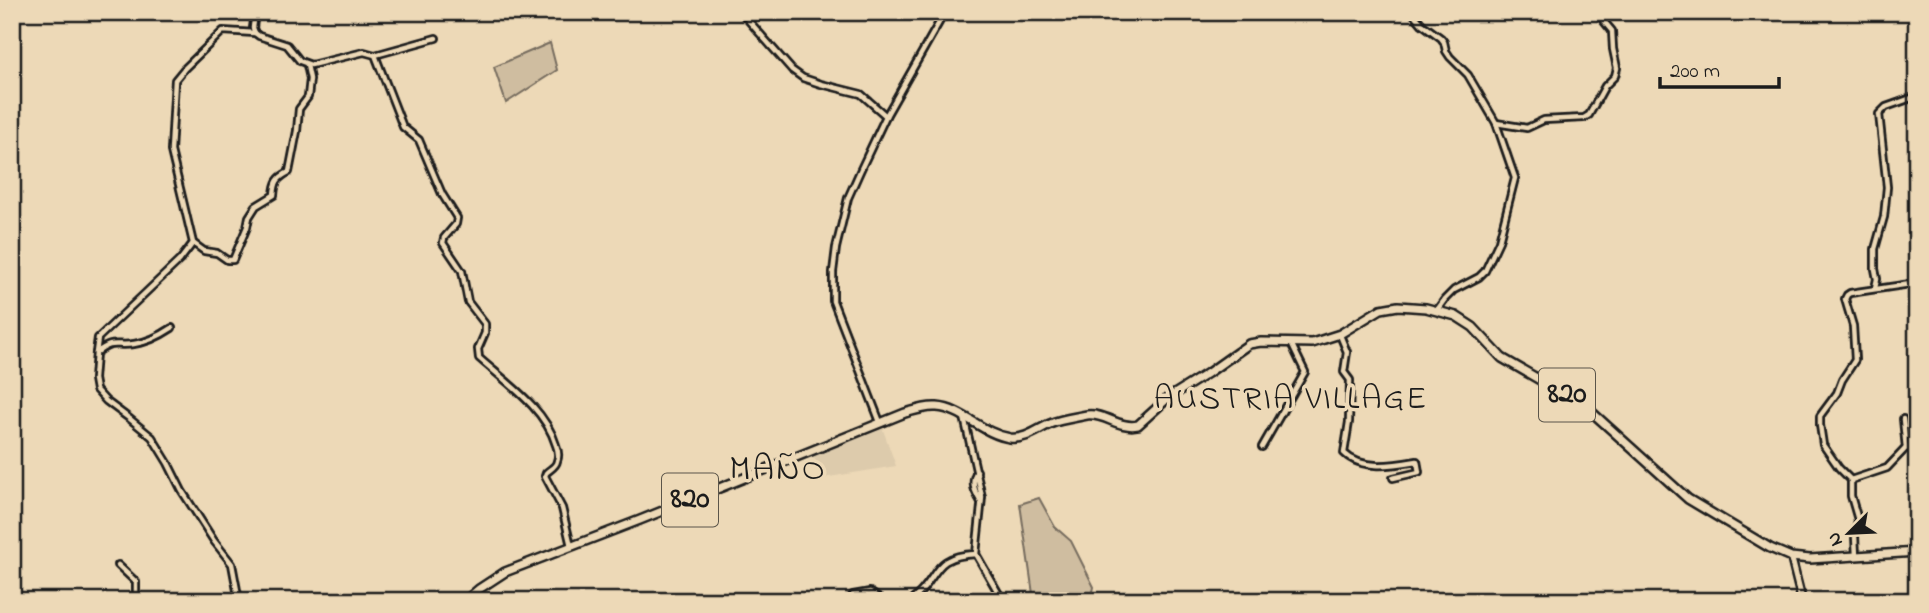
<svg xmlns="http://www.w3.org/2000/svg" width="1929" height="613" viewBox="0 0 1929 613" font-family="'Indie Flower',sans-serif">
	<rect width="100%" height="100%" fill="#edd9b7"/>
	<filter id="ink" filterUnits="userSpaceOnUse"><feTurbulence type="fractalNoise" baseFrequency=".0143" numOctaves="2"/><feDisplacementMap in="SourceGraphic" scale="14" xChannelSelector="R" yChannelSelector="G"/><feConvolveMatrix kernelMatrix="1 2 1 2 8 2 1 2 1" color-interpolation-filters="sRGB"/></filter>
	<g filter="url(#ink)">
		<!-- built -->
		<path fill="#ddcbac" d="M882 427 896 466 823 478 813 455Z"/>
		<!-- green -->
		<g fill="#cfbda0" stroke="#766c5e" stroke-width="2">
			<path d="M550 43 557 70 506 103 494 67Z"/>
			<path d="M1039 498 1055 527 1071 541 1094 587 1091 601H1034L1020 504Z"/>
		</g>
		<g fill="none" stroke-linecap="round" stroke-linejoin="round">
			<!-- minor casing -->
			<g stroke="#1c1c1c" stroke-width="10">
				<g id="minor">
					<path d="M255 12 253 28 255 33 259 36 287 45 300 61 311 65 364 52 375 55 403 127 419 140 442 194 457 218 456 224 444 238 443 243 462 271 468 302 485 324V333L478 349 479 358C507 383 545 408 556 445 558 450 559 456 557 461 556 467 550 469 546 473L545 476 562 508 571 546"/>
					<path d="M741 12 792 70 803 78 821 84 861 94 886 116"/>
					<path d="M1412 12 1422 24 1441 38 1444 42 1446 51 1450 57 1468 75 1496 123 1515 178 1499 241 1485 271 1479 277 1454 290 1445 299 1437 310"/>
					<path d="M375 55 436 38"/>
					<path d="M1496 123 1527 128 1544 120 1584 118 1589 115 1605 86 1615 76 1617 68 1613 49 1612 31 1602 19 1600 12"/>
					<path d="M193 243 204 251 217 253 227 260H233L247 227 249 217 256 206 274 195C275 182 277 178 289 172L297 131 299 109 308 97 310 79 307 65"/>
					<path d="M1875 288 1877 279 1875 269V249L1884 217 1887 187 1879 114 1886 107 1917 96"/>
					<path d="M172 328C160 336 149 342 134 344 114 347 115 339 96 353L94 379 96 390 106 401 130 419 152 437 168 463 182 491 214 541 232 564 239 601"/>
					<path d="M1340 335 1347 352 1344 372 1350 380 1349 422 1344 453C1362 471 1394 465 1417 461L1419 472 1393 478"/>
					<path d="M96 353 98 338 180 260 193 243 171 151 175 80 184 69 223 31 255 33"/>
					<path d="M964 417 982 497 976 554 1003 601"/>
					<path d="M1903 419 1906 448"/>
					<path d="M880 422 833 301V272L836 248 848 198 861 169 886 116 945 12"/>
					<path d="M1262 447 1305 372 1291 343"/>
					<path d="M977 471C970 483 975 492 981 502"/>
					<path d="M1851 480 1887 468 1906 448 1917 450"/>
					<path d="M1856 556 1855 536 1858 520 1851 496V480L1839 468 1823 445 1820 425V416L1837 393 1842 380 1855 360 1853 326 1845 299 1847 295 1850 293 1917 283"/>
					<path d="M118 565 136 582V601"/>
					<path d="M225 601 234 596H239"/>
					<path d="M848 601 853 595 870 592 883 601"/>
					<path d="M911 601C941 578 929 556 976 554"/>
				</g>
			</g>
			<!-- major casing -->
			<g stroke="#1c1c1c" stroke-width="11">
				<path id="major" d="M1791 557 1802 601"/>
			</g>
			<!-- highway casing -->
			<g stroke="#1c1c1c" stroke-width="12">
				<path id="highway" d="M465 601 479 589 505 572 640 520 905 413C915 410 926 406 937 407 964 409 982 434 1010 438 1027 440 1040 427 1055 422 1065 419 1076 417 1087 415 1105 413 1119 429 1138 425L1168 398 1208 373 1249 344 1261 342 1312 343 1340 334 1381 309 1398 306 1426 308 1456 316 1473 327 1502 358 1585 406 1688 499 1770 548 1791 557 1810 559 1917 552"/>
			</g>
			<!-- minor -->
			<use href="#minor" stroke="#edd9b7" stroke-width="4.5"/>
			<!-- major -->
			<use href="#major" stroke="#edd9b7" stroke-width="6"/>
			<!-- highway -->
			<use href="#highway" stroke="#edd9b7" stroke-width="7"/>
		</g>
	</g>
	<g text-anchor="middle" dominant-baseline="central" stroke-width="7" stroke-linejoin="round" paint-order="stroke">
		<!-- shield labels -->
		<g fill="#edd9b7" stroke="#5b554a" stroke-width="2">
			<rect x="1539" y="368.5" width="56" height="53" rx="5"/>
			<rect x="662" y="473.5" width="56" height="53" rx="5"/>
		</g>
		<g font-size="30" font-weight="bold" fill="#1c1c1c">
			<text x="1567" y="395">820</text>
			<text x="690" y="500">820</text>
		</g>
		<!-- neighbourhood labels -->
		<g font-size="33" letter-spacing="2" fill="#1c1c1c" stroke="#edd9b7">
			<text x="1291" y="400">AUSTRIA VILLAGE</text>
		</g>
		<!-- quarter labels -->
		<g font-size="35" letter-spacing="2" fill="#1c1c1c" stroke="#edd9b7">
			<text x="778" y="470">MAÑO</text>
		</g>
	</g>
	<!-- margin -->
	<rect width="1929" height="613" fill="none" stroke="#edd9b7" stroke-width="42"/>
	<rect x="21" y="21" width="1887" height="571" fill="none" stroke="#1c1c1c" stroke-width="2.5" filter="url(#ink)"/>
	<!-- north arrow -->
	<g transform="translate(1849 533) rotate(246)" stroke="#edd9b7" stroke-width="5" paint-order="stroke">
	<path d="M0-5L12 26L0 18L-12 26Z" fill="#1c1c1c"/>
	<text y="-10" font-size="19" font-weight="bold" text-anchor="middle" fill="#1c1c1c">N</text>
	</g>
	<!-- scale -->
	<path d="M1660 77v10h119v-10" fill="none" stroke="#1c1c1c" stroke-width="3.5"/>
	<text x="1670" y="77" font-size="21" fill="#1c1c1c" stroke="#edd9b7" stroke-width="5" paint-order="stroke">200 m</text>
</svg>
